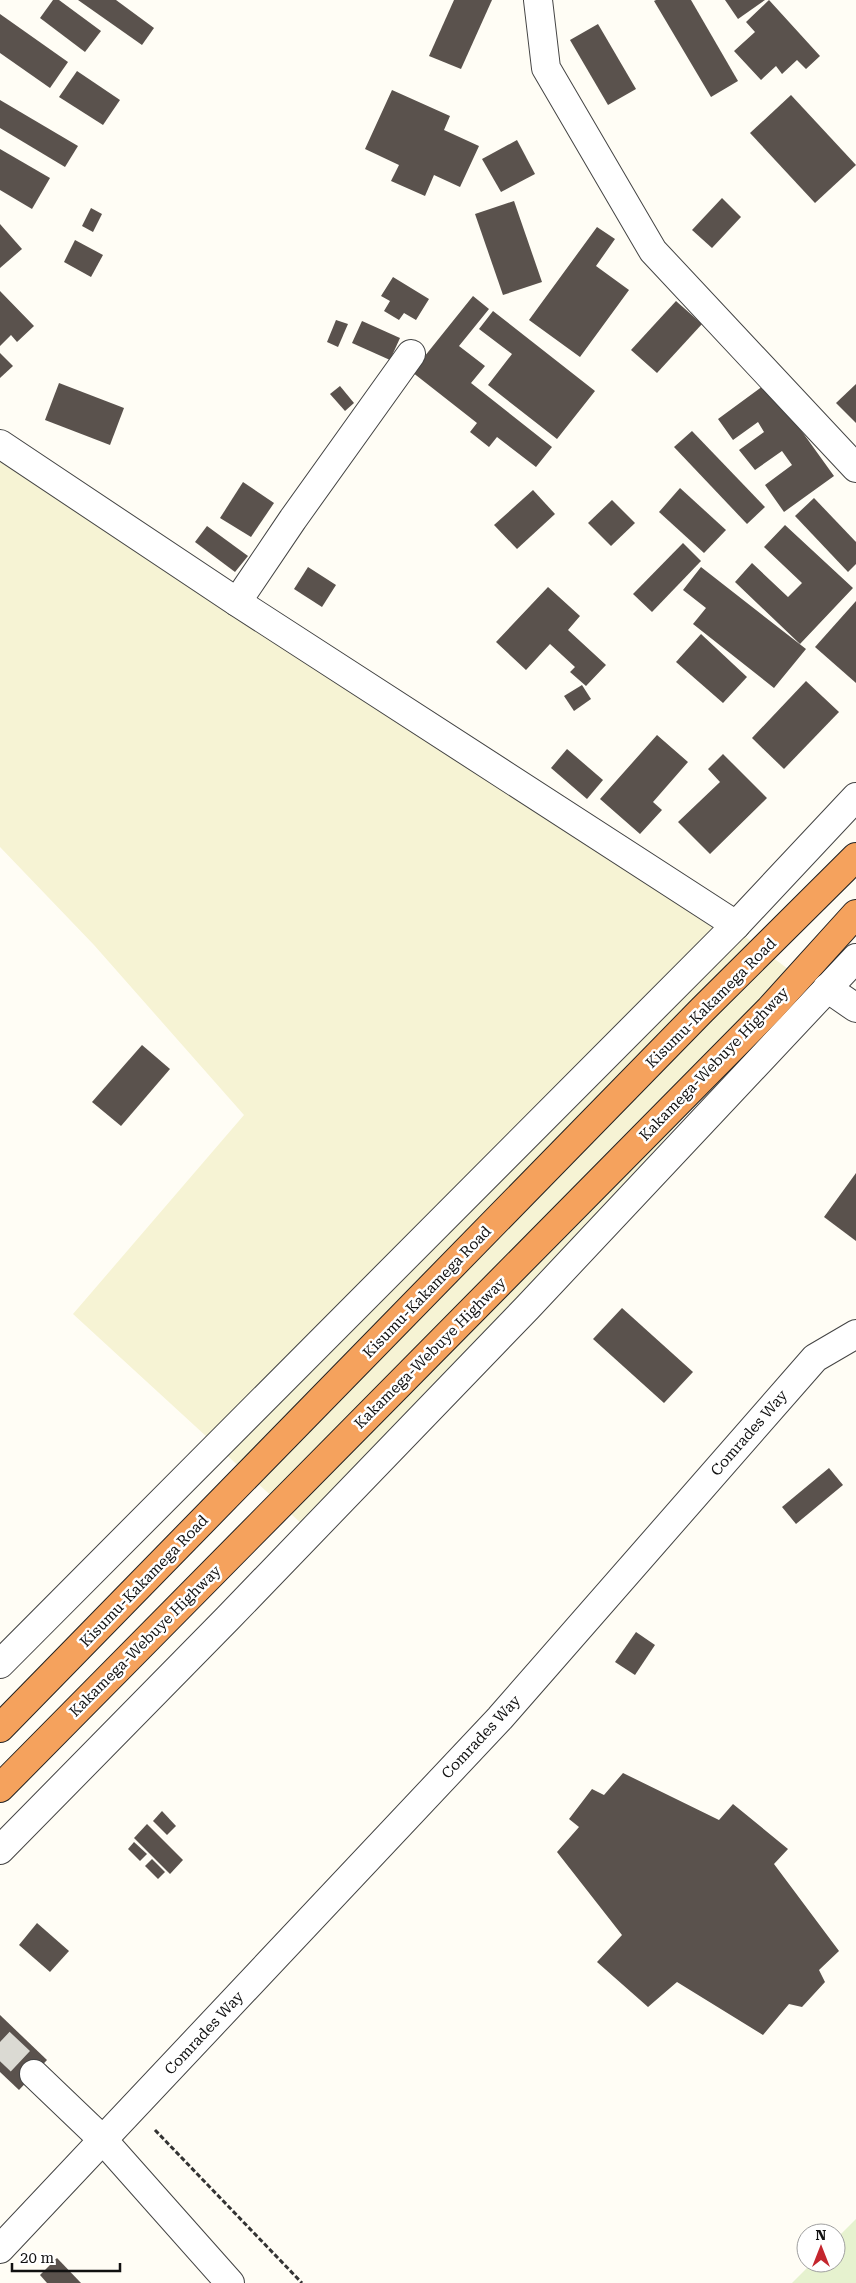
<svg xmlns="http://www.w3.org/2000/svg" width="856" height="2283" viewBox="0 0 856 2283" font-family="'Roboto Serif',serif">
	<rect width="100%" height="100%" fill="#fffdf5"/>
	<!-- farmland -->
	<path fill="#f6f3d4" d="M0 439 663 875 804 981 315 1536 73 1314 244 1115 94 945 0 847Z"/>
	<!-- pitch -->
	<path fill="#e6f2cf" d="M856 2219V2283H792L812 2263H836V2239Z"/>
	<!-- building -->
	<g fill="#5a524d">
		<path d="M53 0H59L101 31 85 52 40 18Z"/>
		<path d="M78 0H116L154 28 142 45Z"/>
		<path d="M454 0H492L461 69 429 56Z"/>
		<path d="M656 0H691L738 81 711 97 654 1Z"/>
		<path d="M725 0H765L738 19Z"/>
		<path d="M769 0 820 56 806 69 797 60 782 74 776 66 761 80 734 51 755 32 746 22Z"/>
		<path d="M0 14 68 62 50 88 0 53Z"/>
		<path d="M598 24 636 89 608 105 570 40Z"/>
		<path d="M77 71 120 100 103 125 59 97Z"/>
		<path d="M392 90 450 116 444 130 479 146 460 187 434 175 425 196 391 181 399 165 365 149Z"/>
		<path d="M791 95 856 165 815 203 750 133Z"/>
		<path d="M0 100 78 146 65 167 0 128Z"/>
		<path d="M517 140 535 174 501 192 482 159Z"/>
		<path d="M0 149 50 178 32 209 0 190Z"/>
		<path d="M722 198 741 217 712 248 692 230Z"/>
		<path d="M514 201 542 282 503 295 475 214Z"/>
		<path d="M91 208 102 214 93 232 82 226Z"/>
		<path d="M0 224 22 249 0 268Z"/>
		<path d="M597 227 615 239 596 266 629 290 580 357 529 320Z"/>
		<path d="M75 240 103 255 91 277 64 262Z"/>
		<path d="M393 277 429 299 416 320 404 313 399 320 384 311 390 301 381 296Z"/>
		<path d="M0 291 34 326 17 342 11 335 0 346Z"/>
		<path d="M473 296 489 309 459 346 485 366 471 383 552 447 536 467 497 437 489 447 470 432 477 423 412 372Z"/>
		<path d="M676 301 702 324 657 373 631 350Z"/>
		<path d="M493 311 595 391 557 439 488 385 512 354 479 329Z"/>
		<path d="M336 320 348 324 338 347 327 342Z"/>
		<path d="M362 321 400 338 390 360 352 343Z"/>
		<path d="M0 353 13 366 0 378Z"/>
		<path d="M59 383 124 408 110 445 45 420Z"/>
		<path d="M767 383 834 476 784 512 765 485 792 465 782 451 755 470 739 450 764 432 758 422 733 440 718 419Z"/>
		<path d="M856 384V423L836 403Z"/>
		<path d="M340 386 354 403 345 411 330 394Z"/>
		<path d="M692 431 765 507 747 524 674 447Z"/>
		<path d="M243 482 274 503 251 537 220 518Z"/>
		<path d="M680 488 726 530 704 553 659 512Z"/>
		<path d="M533 490 555 514 517 549 494 525Z"/>
		<path d="M814 498 856 542V564L848 572 795 516Z"/>
		<path d="M612 500 635 523 611 546 588 523Z"/>
		<path d="M785 525 853 588 800 644 735 582 752 563 788 597 802 583 764 547Z"/>
		<path d="M207 526 248 556 235 572 195 542Z"/>
		<path d="M683 543 701 561 652 612 633 594Z"/>
		<path d="M308 567 336 585 322 607 294 589Z"/>
		<path d="M701 567 806 649 774 688 693 624 706 608 683 590Z"/>
		<path d="M548 587 580 616 568 630 606 665 586 686 570 672 575 667 550 644 526 670 496 642Z"/>
		<path d="M856 601V683L815 647Z"/>
		<path d="M701 634 747 677 723 703 676 662Z"/>
		<path d="M806 681 839 712 784 769 752 738Z"/>
		<path d="M582 685 591 699 574 711 564 696Z"/>
		<path d="M657 735 688 762 653 802 662 810 640 834 600 799Z"/>
		<path d="M567 749 603 780 587 799 551 768Z"/>
		<path d="M723 754 767 798 710 854 678 822 720 782 708 769Z"/>
		<path d="M142 1045 170 1069 121 1126 92 1102Z"/>
		<path d="M856 1173V1241L824 1217Z"/>
		<path d="M622 1308 693 1372 664 1403 593 1339Z"/>
		<path d="M829 1468 843 1485 796 1524 782 1507Z"/>
		<path d="M636 1632 655 1645 635 1675 615 1662Z"/>
		<path d="M623 1773 719 1820 733 1804 788 1849 774 1864 839 1951 819 1970 825 1982 802 2007 789 2004 763 2035 677 1982 648 2007 597 1962 622 1935 557 1852 579 1827 569 1819 592 1789 604 1795Z"/>
		<path d="M162 1811 176 1826 167 1835 153 1821Z"/>
		<path d="M147 1824 183 1860 170 1874 134 1838Z"/>
		<path d="M134 1842 147 1854 140 1861 128 1849Z"/>
		<path d="M152 1859 165 1872 158 1879 145 1866Z"/>
		<path d="M37 1923 69 1951 50 1972 19 1945Z"/>
		<path d="M0 2015 47 2060 19 2090 0 2072Z"/>
		<path d="M57 2258 81 2283H47L40 2275Z"/>
	</g>
	<g fill="none" stroke-linecap="round" stroke-linejoin="round">
		<!-- minor-tunnel -->
		<path stroke="#dbdad3" stroke-width="28" stroke-dasharray="28 14" stroke-linecap="butt" d="M0 2042 34 2074"/>
		<!-- minor casing -->
		<g stroke="#444" stroke-width="30">
			<g id="minor">
				<path d="M538 0 546 68 653 251 856 468"/>
				<path d="M0 444 237 602 736 925"/>
				<path d="M237 602 293 519 411 354"/>
				<path d="M827 988 856 1008"/>
				<path d="M0 1664 736 925 856 797"/>
				<path d="M0 1850 228 1618 527 1308 856 958"/>
				<path d="M34 2074 103 2140 230 2283"/>
				<path d="M0 2249 500 1718 815 1358 856 1334"/>
			</g>
		</g>
		<!-- highway casing -->
		<g stroke="#222" stroke-width="30">
			<g id="highway">
				<path d="M0 1728 702 1010 856 857"/>
				<path d="M0 1788 770 1009 856 914"/>
			</g>
		</g>
		<!-- path -->
		<path stroke="#333" stroke-width="3" stroke-dasharray="5 2.5" stroke-linecap="butt" d="M155 2130 302 2283"/>
		<!-- minor -->
		<use href="#minor" stroke="#fff" stroke-width="28"/>
		<!-- highway -->
		<use href="#highway" stroke="#f5a25d" stroke-width="28"/>
	</g>
	<g text-anchor="middle" dominant-baseline="central" stroke-width="5" stroke-linejoin="round" paint-order="stroke">
		<!-- street labels -->
		<g font-size="15" fill="#111" stroke="#fff">
			<text transform="translate(711 1003) rotate(-45)">Kisumu-Kakamega Road</text>
			<text transform="translate(714 1064) rotate(-46)">Kakamega-Webuye Highway</text>
			<text transform="translate(427 1292) rotate(-46)">Kisumu-Kakamega Road</text>
			<text transform="translate(430 1353) rotate(-45)">Kakamega-Webuye Highway</text>
			<text transform="translate(749 1433) rotate(-49)">Comrades Way</text>
			<text transform="translate(144 1581) rotate(-46)">Kisumu-Kakamega Road</text>
			<text transform="translate(145 1641) rotate(-45)">Kakamega-Webuye Highway</text>
			<text transform="translate(481 1737) rotate(-47)">Comrades Way</text>
			<text transform="translate(204 2033) rotate(-47)">Comrades Way</text>
		</g>
	</g>
	<!-- north arrow -->
	<g transform="translate(821 2248)"><circle r="24" fill="#ffffff" stroke="#a0a0a0"/>
	<path d="M0-4L9 19L0 12L-9 19Z" fill="#c4262e"/>
	<text y="-8" font-size="14" font-weight="bold" text-anchor="middle" fill="#111111">N</text>
	</g>
	<!-- scale -->
	<path d="M12 2263v8h108v-8" fill="none" stroke="#111111" stroke-width="2.5"/>
	<text x="20" y="2263" font-size="15" fill="#111111" stroke="#ffffff" stroke-width="4" paint-order="stroke">20 m</text>
</svg>
